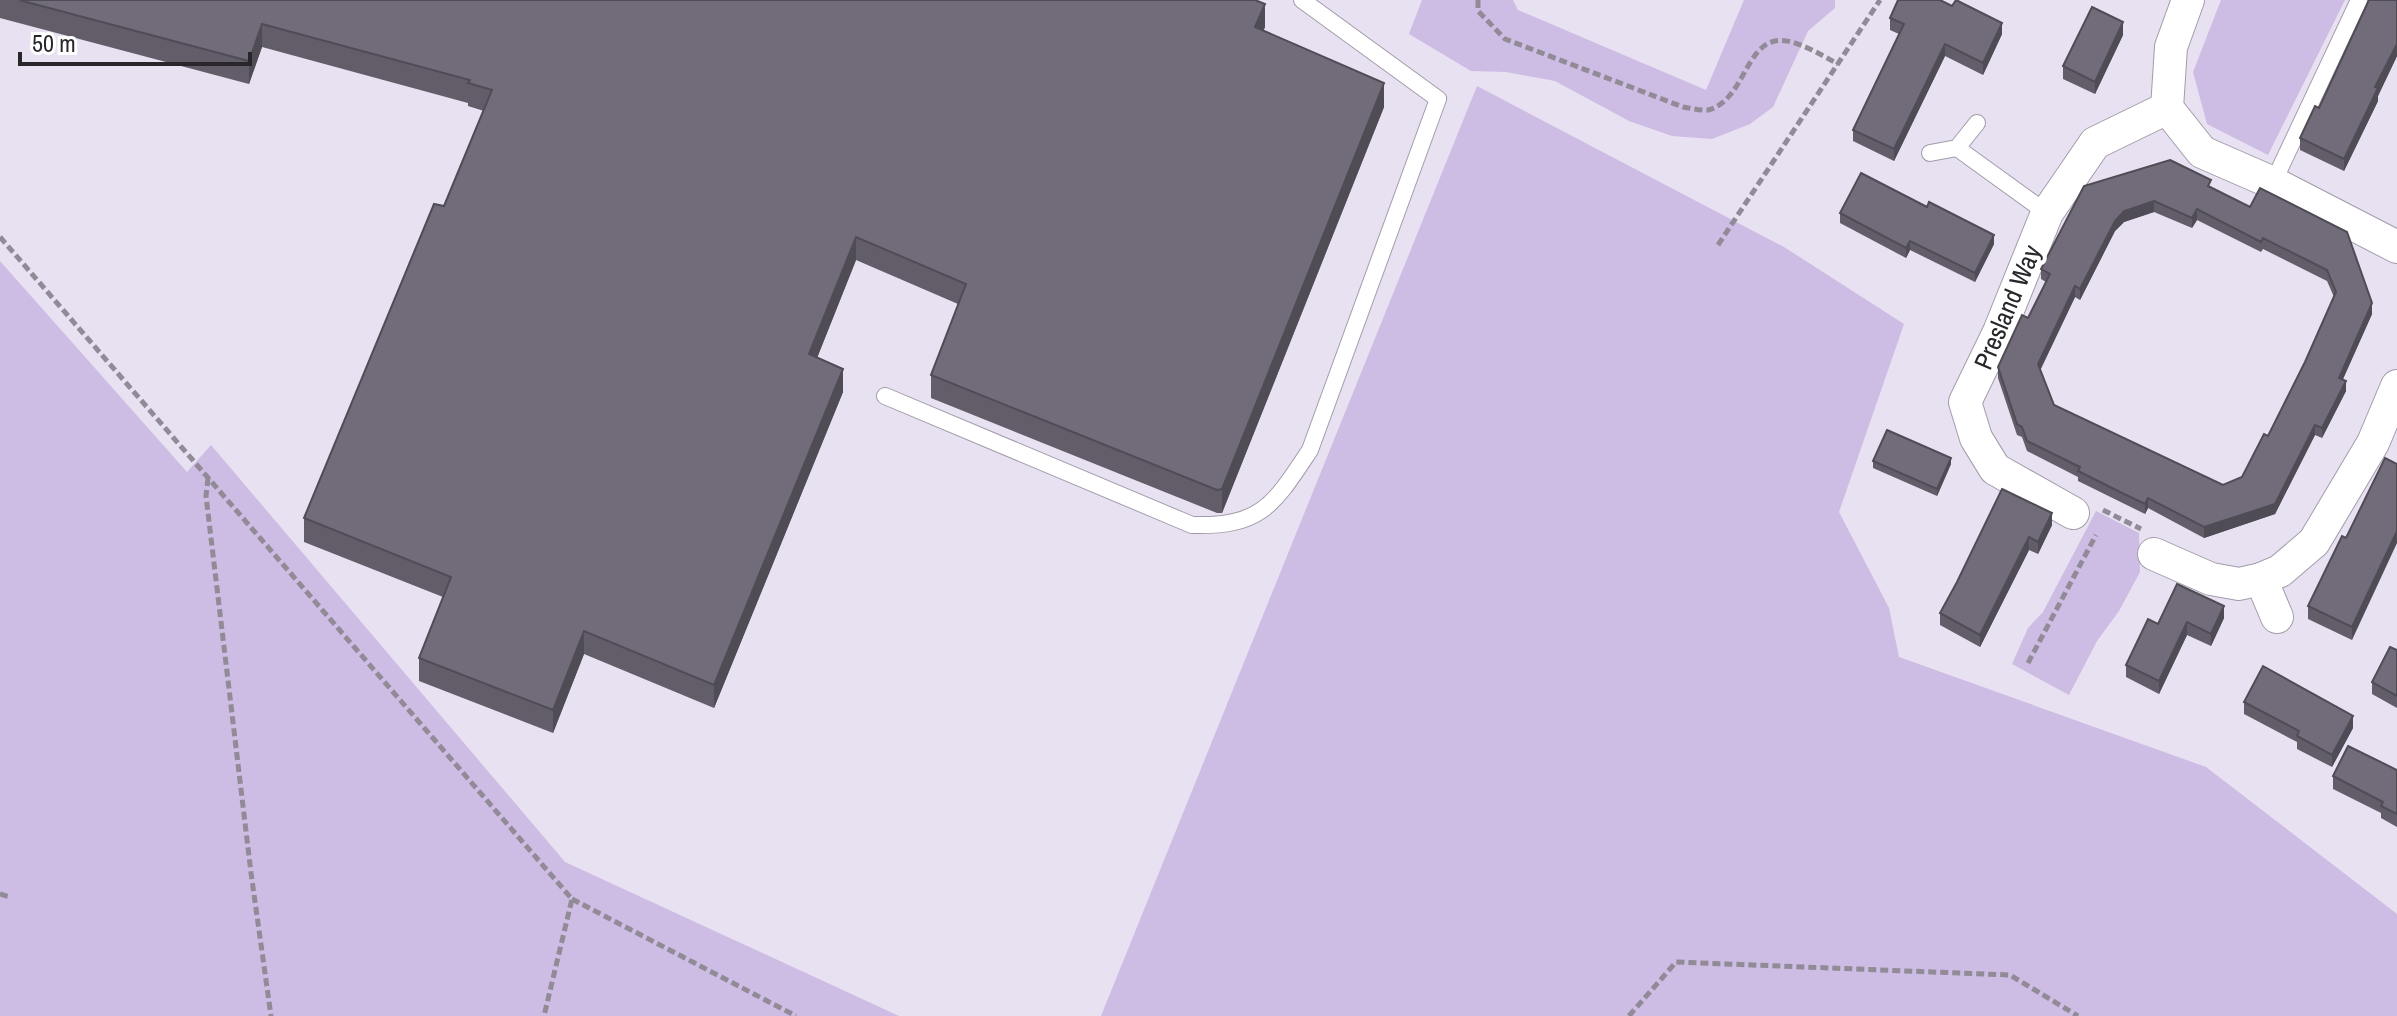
<svg xmlns="http://www.w3.org/2000/svg" width="2397" height="1016" viewBox="0 0 2397 1016" font-family="'Archivo Narrow',sans-serif">
	<rect width="100%" height="100%" fill="#e8e1f1"/>
	<!-- green -->
	<g fill="#cdbce3">
		<path d="M1422 0H1513L1518 10 1706 90 1744 0H1835V8L1808 31 1773 107 1750 124 1712 139 1672 136 1629 121 1555 81 1506 72 1471 71 1409 34Z"/>
		<path d="M2221 0H2345L2268 155 2207 124 2193 72Z"/>
		<path d="M1477 86 1784 247 1904 324 1839 512 1889 608 1899 657 2206 767 2397 914V1016H1101Z"/>
		<path d="M0 261 187 472 211 445 565 862 899 1016H0Z"/>
		<path d="M2096 511 2139 533 2140 572 2119 611 2097 641 2069 695 2012 664 2028 628 2043 612Z"/>
	</g>
	<g fill="none" stroke-linecap="round" stroke-linejoin="round">
		<!-- service casing -->
		<g stroke="#a29caa" stroke-width="18">
			<g id="service">
				<path d="M1957 148 2047 213"/>
				<path d="M1930 153 1957 148 1977 123"/>
				<path d="M2273 183 2359 0"/>
				<path d="M885 396 1192 525C1262 527 1274 504 1310 450L1438 99 1302 0"/>
			</g>
		</g>
		<!-- minor casing -->
		<g stroke="#a29caa" stroke-width="34">
			<g id="minor">
				<path d="M2167 108 2202 152 2273 183 2397 247"/>
				<path d="M2073 513 1995 469 1976 438 1965 402 1999 332 2047 213 2095 143 2167 108 2171 47 2188 0"/>
				<path d="M2154 554 2211 579 2239 584 2261 579 2280 571 2314 542 2373 443 2397 386"/>
				<path d="M2261 579 2277 617"/>
			</g>
		</g>
		<!-- path -->
		<g stroke="#908b96" stroke-width="5" stroke-dasharray="8 4" stroke-linecap="butt">
			<path d="M1478 0V11L1505 39 1683 107C1690 108 1701 111 1708 110 1743 101 1745 47 1775 41 1793 37 1821 55 1838 64"/>
			<path d="M0 237 572 899 544 1016"/>
			<path d="M1718 245 1880 0"/>
			<path d="M208 478 206 496 251 873 271 1016"/>
			<path d="M2103 510 2141 529"/>
			<path d="M2028 663 2096 535"/>
			<path d="M0 894 10 897"/>
			<path d="M572 899 796 1016"/>
			<path d="M1629 1016 1676 962 2010 975 2078 1016"/>
		</g>
		<!-- service -->
		<use href="#service" stroke="#fff" stroke-width="16"/>
		<!-- minor -->
		<use href="#minor" stroke="#fff" stroke-width="32"/>
	</g>
	<!-- wall -->
	<g fill="#625d69" fill-rule="evenodd">
		<path d="M0 0H1255L1265 27 1263 31 1384 107 1222 513H1217L931 398V375L958 304 856 260 817 358 843 392 714 708 584 654 553 733 419 681V658L443 597 304 542V518L444 206 484 111 468 106V103L262 47 249 84 0 18Z"/>
		<path d="M2397 0V56L2378 96V101L2344 171 2300 150V138L2319 108Z"/>
		<path d="M1890 18 2002 34 1983 75 1945 56 1894 161 1853 141V130L1899 34 1890 30Z"/>
		<path d="M2123 35 2095 94 2063 79V66Z"/>
		<path d="M2084 186 2211 188 2250 207 2260 188 2372 314 2343 379 2346 391 2322 438 2315 435 2275 514 2204 538 2148 508 2145 514 2078 481V477L2027 451 2022 437 2017 435 1998 378V367L2028 318 2046 282 2041 279V269ZM2154 212 2192 228 2197 220 2261 252 2263 249 2327 281 2334 297 2305 362 2268 436 2242 477 2223 485 2054 405 2040 370 2075 297 2080 300 2115 231 2124 222Z"/>
		<path d="M1840 213 1994 244 1975 282 1910 250 1906 258 1840 223Z"/>
		<path d="M2385 458 2352 640 2308 619V606L2346 538Z"/>
		<path d="M1873 461 1951 464 1937 496 1873 468Z"/>
		<path d="M2002 489 2052 525 2038 554 2029 550 1980 647 1940 625V613L1957 582Z"/>
		<path d="M2224 618 2211 646 2187 635 2159 694 2126 677V665L2158 624Z"/>
		<path d="M2397 650V708L2372 694V682Z"/>
		<path d="M2244 702 2353 728 2332 767 2297 749V742L2244 714Z"/>
		<path d="M2397 770V827L2381 818V813L2333 789V776Z"/>
	</g>
	<!-- shaded-wall -->
	<g fill="#504c55">
		<path d="M1265 4V27L1255 50V27Z"/>
		<path d="M2123 22V35L2095 94V82Z"/>
		<path d="M2002 23V34L1983 75V63Z"/>
		<path d="M262 24V47L249 84V61Z"/>
		<path d="M1945 44V56L1894 161V149Z"/>
		<path d="M2397 44V56L2378 96V101L2344 171V159L2375 87Z"/>
		<path d="M1384 83V107L1222 513V489Z"/>
		<path d="M2154 201V212L2124 222 2115 231 2080 300V289L2115 221 2124 211Z"/>
		<path d="M2197 209V220L2192 228V218Z"/>
		<path d="M1994 235V244L1975 282V273Z"/>
		<path d="M856 237V260L809 378V354Z"/>
		<path d="M1910 241V250L1906 258V248Z"/>
		<path d="M2075 286V297L2038 375V364Z"/>
		<path d="M2372 303V314L2339 388V378Z"/>
		<path d="M843 369V392L714 708V685Z"/>
		<path d="M2346 381V391L2322 438V428Z"/>
		<path d="M2315 425V435L2275 514 2204 538V527Z"/>
		<path d="M1951 458V464L1937 496V489Z"/>
		<path d="M2148 498V508L2145 514V504Z"/>
		<path d="M2052 513V525L2038 554V542Z"/>
		<path d="M2397 531V543L2352 640V627Z"/>
		<path d="M2029 537V550L1980 647V635Z"/>
		<path d="M2224 606V618L2211 646V634Z"/>
		<path d="M2187 622V635L2159 694V681Z"/>
		<path d="M584 631V654L553 733V710Z"/>
		<path d="M2353 716V728L2332 767V755Z"/>
	</g>
	<!-- building -->
	<g fill="#726c7a" stroke="#504c55" stroke-width="2" fill-rule="evenodd">
		<path d="M19 0H1255L1265 4 1255 27 1384 83 1222 489 1217 490 931 375 966 284 856 237 809 354 843 369 714 685 584 631 553 710 419 658 451 577 304 518 434 204 444 206 492 90 468 83 470 80 262 24 249 61Z"/>
		<path d="M1898 0H1940L1952 6 1956 0 2002 23 1983 63 1945 44 1894 149 1853 130 1904 24 1890 18Z"/>
		<path d="M2369 0H2397V44L2375 87 2378 88 2344 159 2300 138 2315 106 2319 108Z"/>
		<path d="M2092 7 2123 22 2095 82 2063 66Z"/>
		<path d="M2170 160 2211 180 2208 186 2250 207 2260 188 2347 232 2372 303 2339 378 2346 381 2322 428 2315 425 2275 504 2204 527 2148 498 2145 504 2122 493 2078 471 2080 467 2027 441 2022 427 2017 424 1998 367 2022 315 2028 318 2050 274 2041 269 2084 186ZM2154 201 2192 218 2197 209 2261 242 2263 238 2327 270 2336 292 2305 362 2268 436 2264 434 2242 477 2223 485 2054 405 2038 364 2075 286 2080 289 2115 221 2124 211Z"/>
		<path d="M1861 173 1927 207 1929 202 1994 235 1975 273 1910 241 1906 248 1840 213Z"/>
		<path d="M1887 430 1951 458 1937 489 1873 461Z"/>
		<path d="M2385 458 2397 464V531L2352 627 2308 606 2342 536 2346 538Z"/>
		<path d="M2002 489 2052 513 2038 542 2029 537 1980 635 1940 613 1957 582Z"/>
		<path d="M2177 584 2224 606 2211 634 2187 622 2159 681 2126 665 2148 619 2158 624Z"/>
		<path d="M2390 647 2397 650V696L2372 682Z"/>
		<path d="M2263 666 2353 716 2332 755 2297 736 2299 731 2244 702Z"/>
		<path d="M2348 746 2397 770V814L2381 806 2383 802 2333 776Z"/>
	</g>
	<g text-anchor="middle" dominant-baseline="central" stroke-width="8" stroke-linejoin="round" paint-order="stroke">
		<!-- street labels -->
		<g font-size="26" fill="#28262b" stroke="#fff">
			<text transform="translate(2007 307) rotate(-67)">Presland Way</text>
		</g>
	</g>
	<!-- scale -->
	<path d="M20 52v12h230v-12" fill="none" stroke="#28262b" stroke-width="4"/>
	<text x="32" y="52" font-size="24" fill="#28262b" stroke="#ffffff" stroke-width="6" paint-order="stroke">50 m</text>
</svg>
